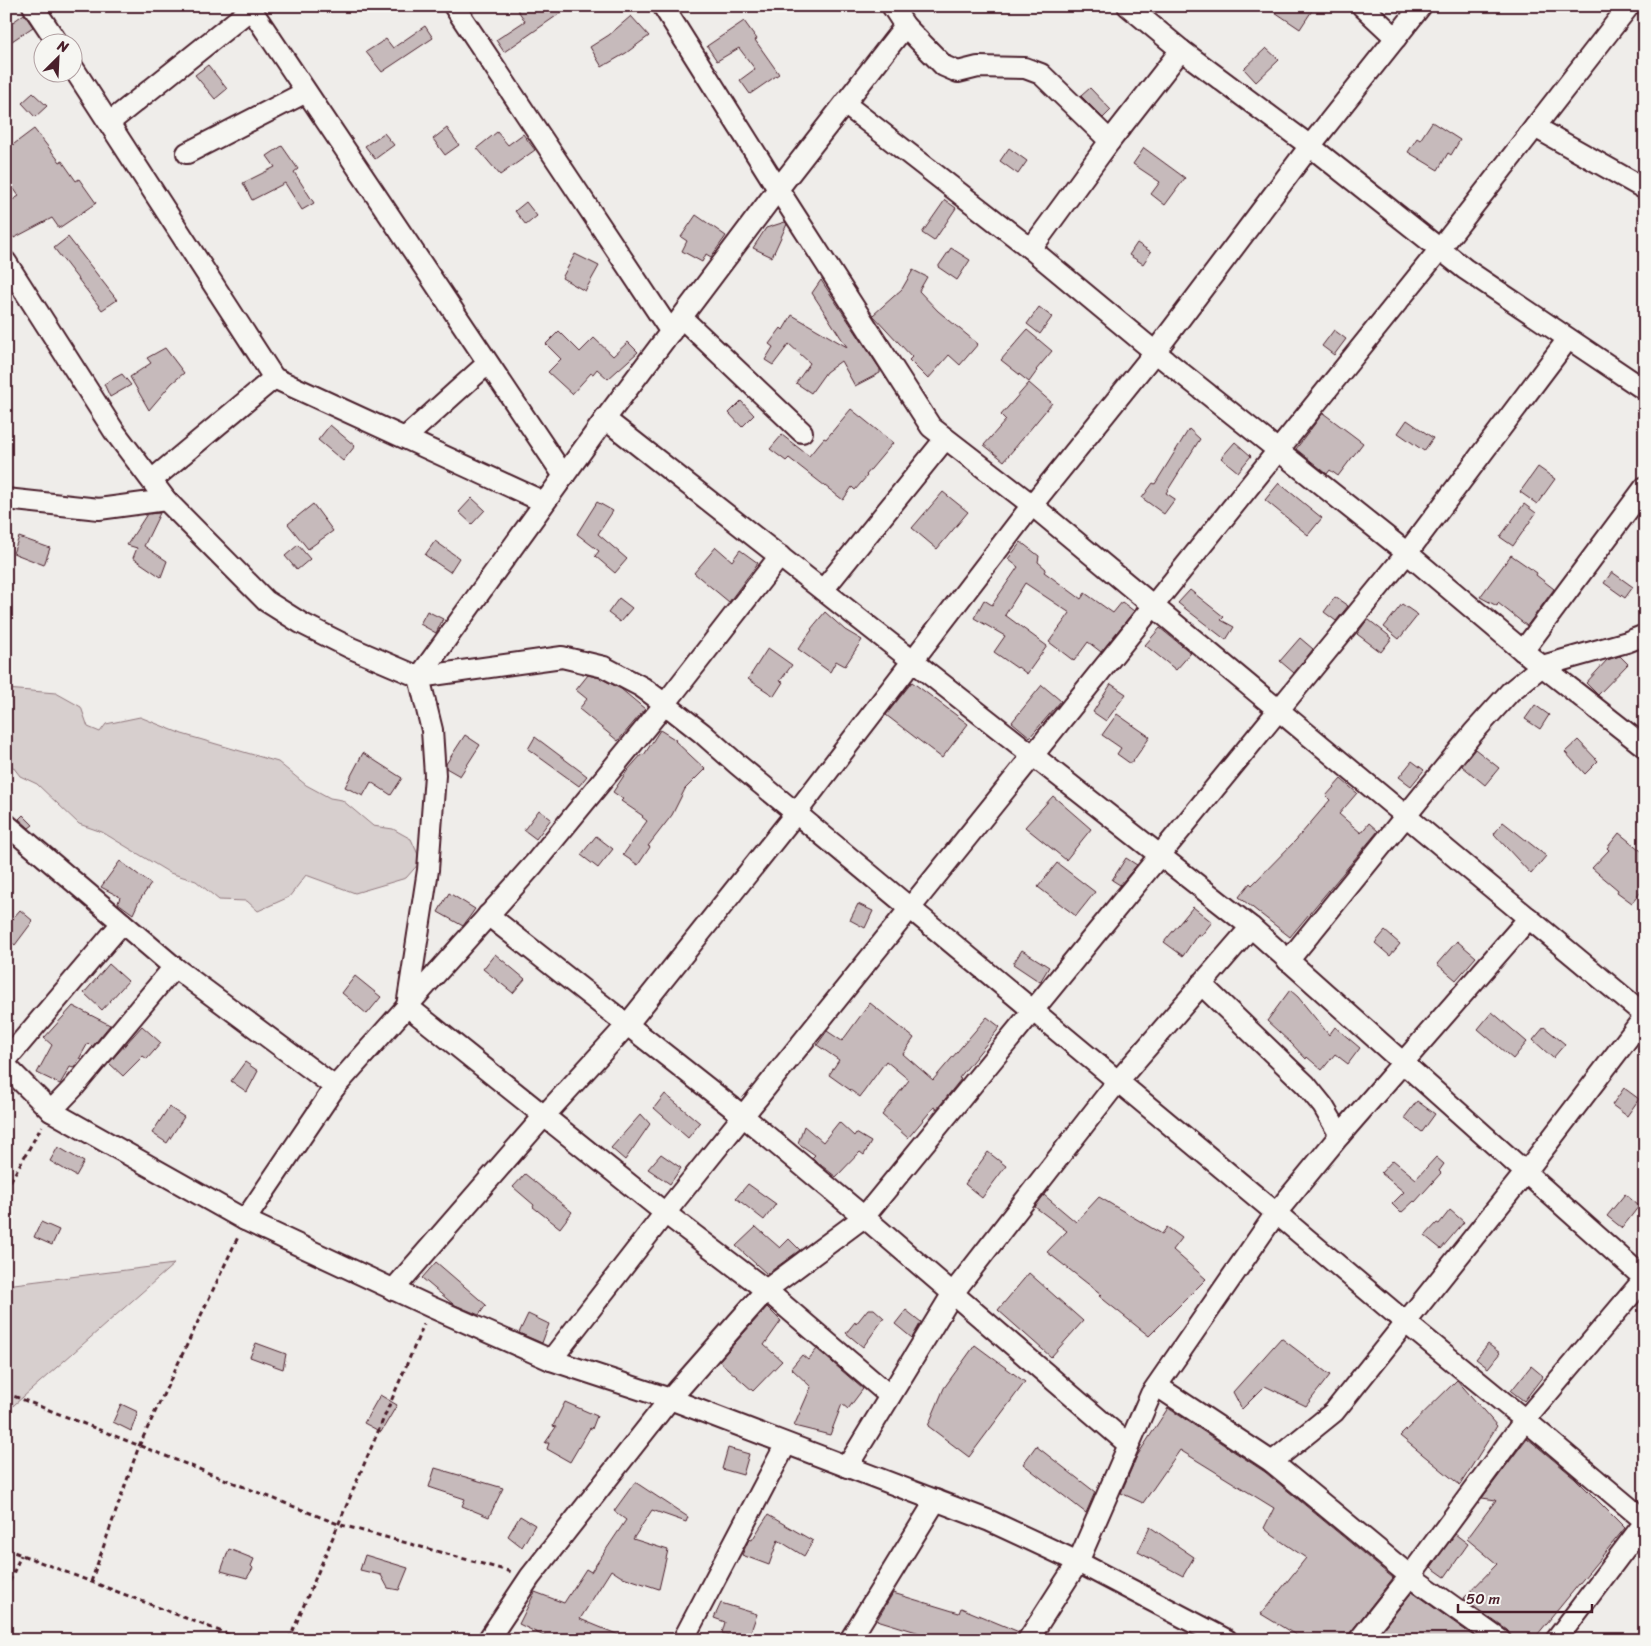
<svg xmlns="http://www.w3.org/2000/svg" width="1651" height="1646" viewBox="0 0 1651 1646" font-family="Sriracha,sans-serif">
	<rect width="100%" height="100%" fill="#efedea"/>
	<filter id="ink" filterUnits="userSpaceOnUse"><feTurbulence type="fractalNoise" baseFrequency=".02" numOctaves="2"/><feDisplacementMap in="SourceGraphic" scale="10" xChannelSelector="R" yChannelSelector="G"/><feConvolveMatrix kernelMatrix="1 2 1 2 8 2 1 2 1" color-interpolation-filters="sRGB"/></filter>
	<g filter="url(#ink)">
		<!-- green -->
		<g fill="#d7cfce" stroke="#90777c">
			<path d="M6 689 56 693 81 707 88 727 100 732 106 724 140 717 182 734 278 762 306 785 330 798 342 800 373 826 393 829 411 839 421 861 406 878 355 893 306 875 289 897 258 911 247 901 219 900 196 881 170 873 102 832 79 824 37 784 20 776 6 758Z"/>
			<path d="M174 1264 6 1412V1285Z"/>
		</g>
		<!-- building -->
		<g fill="#c6babb" stroke="#4a1f2b">
			<path d="M515 6H558L562 12 504 52 496 40 525 21Z"/>
			<path d="M1266 6H1315L1300 29Z"/>
			<path d="M24 14 33 27 6 45V27Z"/>
			<path d="M631 16 649 36 626 53 602 67 590 47 609 35Z"/>
			<path d="M744 21 757 39 755 40 779 74 750 94 740 80 755 69 739 48 717 61 707 46Z"/>
			<path d="M425 26 433 38 382 72 366 52 386 39 393 48Z"/>
			<path d="M1266 48 1279 60 1256 82 1244 69Z"/>
			<path d="M208 65 227 89 215 99 195 75Z"/>
			<path d="M1090 88 1111 110 1103 118 1081 96Z"/>
			<path d="M33 93 47 106 35 117 22 103Z"/>
			<path d="M1432 122 1460 140 1451 155 1448 153 1438 170 1408 152 1417 138 1420 140Z"/>
			<path d="M447 128 459 145 445 155 433 139Z"/>
			<path d="M34 129 60 162 62 161 76 181 79 179 96 203 59 228 52 218 14 238 6 228V204L19 196 6 178V150Z"/>
			<path d="M497 132 508 145 523 134 535 150 500 175 477 148Z"/>
			<path d="M384 133 394 145 375 159 365 146Z"/>
			<path d="M282 146 298 169 294 172 314 203 302 210 285 183 252 200 243 183 275 167 267 156Z"/>
			<path d="M1009 148 1027 161 1018 174 1000 161Z"/>
			<path d="M1144 148 1185 178 1165 205 1151 194 1160 182 1133 164Z"/>
			<path d="M945 200 956 208 934 241 922 233Z"/>
			<path d="M526 202 537 216 526 225 515 211Z"/>
			<path d="M696 215 726 236 711 257 706 254 702 262 682 251 687 241 681 237Z"/>
			<path d="M785 222 787 224 772 257 753 248 766 228Z"/>
			<path d="M68 237 117 300 102 310 54 248Z"/>
			<path d="M1137 243 1151 252 1143 264 1129 255Z"/>
			<path d="M951 248 970 260 957 280 938 267Z"/>
			<path d="M575 254 599 266 585 291 562 278Z"/>
			<path d="M913 270 927 277 919 291 938 311 978 344 960 365 949 355 928 379 909 360 912 357 873 315 902 289Z"/>
			<path d="M821 280 880 369V373L855 386 841 361 826 372 811 393 796 383 810 363 789 344 773 365 765 360 773 347 769 344 781 328 783 330 792 315 847 347 812 293Z"/>
			<path d="M1039 307 1052 317 1040 334 1027 324Z"/>
			<path d="M1027 330 1052 351 1036 370 1037 371 1029 382 1001 360Z"/>
			<path d="M1334 330 1346 339 1334 355 1322 346Z"/>
			<path d="M559 331 580 352 594 338 613 356 628 342 638 352 608 379 597 369 593 374 591 373 572 394 548 372 561 359 546 344Z"/>
			<path d="M165 348 184 373 172 383 149 410 130 377 151 363 147 358Z"/>
			<path d="M122 374 131 385 110 397 104 384Z"/>
			<path d="M1029 383 1052 403 1004 461 984 445 1006 420 1001 415Z"/>
			<path d="M741 401 754 415 742 427 729 413Z"/>
			<path d="M851 409 893 443 866 475 867 476 855 490 852 487 843 500 789 458 786 461 770 449 782 435 809 456 824 438 826 439Z"/>
			<path d="M1323 413 1363 443 1338 476 1330 470 1327 474 1296 449Z"/>
			<path d="M1407 420 1433 438 1424 451 1398 433Z"/>
			<path d="M330 425 355 446 343 461 318 440Z"/>
			<path d="M1189 429 1200 439 1166 493 1175 499 1164 514 1142 498 1153 483 1155 484Z"/>
			<path d="M1235 442 1251 456 1238 472 1221 458Z"/>
			<path d="M1538 467 1555 479 1537 504 1520 492Z"/>
			<path d="M1279 483 1322 518 1308 535 1265 500Z"/>
			<path d="M943 492 968 512 937 549 912 528Z"/>
			<path d="M472 498 485 510 472 524 459 512Z"/>
			<path d="M597 502 613 511 598 534 627 559 615 573 595 556 599 551 577 534Z"/>
			<path d="M313 504 333 531 308 549 288 524Z"/>
			<path d="M1524 504 1536 513 1513 546 1500 537Z"/>
			<path d="M160 513 144 546 167 561 161 577 133 558 137 548 127 545 147 514Z"/>
			<path d="M19 537 50 548 44 565 13 553Z"/>
			<path d="M435 541 459 558 450 572 425 555Z"/>
			<path d="M1021 542 1039 556 1038 562 1046 569 1044 572 1081 599 1085 593 1113 613 1122 602 1134 611 1101 652 1088 642 1074 661 1049 642 1070 613 1025 583 1005 615 1047 646 1027 674 1018 667 1017 668 994 652 1005 636 974 618 984 600 992 605 1018 567 1008 559Z"/>
			<path d="M298 545 310 559 297 570 285 556Z"/>
			<path d="M716 547 732 561 740 550 758 563 729 602 694 573Z"/>
			<path d="M1511 555 1537 573 1536 575 1554 589 1527 626 1498 603 1497 606 1480 597Z"/>
			<path d="M1612 572 1633 587 1625 598 1604 583Z"/>
			<path d="M1190 590 1224 617 1221 620 1234 627 1226 640 1178 603Z"/>
			<path d="M1335 597 1348 606 1336 621 1324 612Z"/>
			<path d="M619 598 632 608 620 622 608 613Z"/>
			<path d="M1402 604 1418 615 1399 639 1384 627Z"/>
			<path d="M427 611 443 619 436 633 420 624Z"/>
			<path d="M825 612 845 630 862 640 845 666 836 661 830 672 798 649 812 630 811 629Z"/>
			<path d="M1367 620H1369L1392 638 1381 652 1357 634Z"/>
			<path d="M1160 628 1191 653 1176 670 1145 645Z"/>
			<path d="M1300 638 1313 649 1294 673 1280 661Z"/>
			<path d="M768 648 792 665 780 681 783 682 774 696 748 679Z"/>
			<path d="M1620 656 1628 664 1598 695 1586 683 1607 660Z"/>
			<path d="M588 675 600 678 621 689 645 709 618 741 579 709 587 699 576 690Z"/>
			<path d="M912 682 968 724 942 758 886 715Z"/>
			<path d="M1111 684 1126 694 1106 721 1093 712Z"/>
			<path d="M1042 685 1061 701 1030 737 1012 722Z"/>
			<path d="M1535 705 1549 715 1540 729 1525 719Z"/>
			<path d="M1117 714 1150 737 1131 764 1117 754 1121 748 1102 735Z"/>
			<path d="M660 730 676 740 675 741 705 769 685 789 672 815 648 846 650 847 638 865 623 855 647 821 642 817 643 816 621 801 623 799 613 792 627 771 642 754 644 755Z"/>
			<path d="M465 735 480 745 460 776 446 768V764Z"/>
			<path d="M535 737 587 776 579 786 528 749Z"/>
			<path d="M1578 740 1598 761 1585 774 1565 752Z"/>
			<path d="M1475 749 1499 768 1485 785 1462 766Z"/>
			<path d="M363 753 402 778 391 795 371 782 363 796 345 787Z"/>
			<path d="M1412 761 1424 770 1411 786 1399 777Z"/>
			<path d="M1341 779 1357 793 1339 814 1361 833 1369 823 1378 831 1290 937 1239 897 1250 883 1252 885 1296 840 1330 800 1326 796Z"/>
			<path d="M1053 796 1091 829 1066 860 1025 827Z"/>
			<path d="M539 810 551 819 536 839 524 830Z"/>
			<path d="M23 815 33 825 29 828 19 819Z"/>
			<path d="M1503 822 1546 856 1531 874 1494 834Z"/>
			<path d="M1619 833 1645 854V887L1632 903 1617 892 1618 890 1592 868 1609 850 1607 848Z"/>
			<path d="M596 836 613 849 598 868 581 855Z"/>
			<path d="M1126 858 1137 865 1120 885 1112 880Z"/>
			<path d="M120 861 151 884 139 901 133 914 118 903 120 897 101 887Z"/>
			<path d="M1057 863 1095 892 1076 916 1038 887Z"/>
			<path d="M449 893 475 909 463 926 438 912Z"/>
			<path d="M858 904 873 911 865 928 850 920Z"/>
			<path d="M1193 907 1212 922 1201 936 1198 934 1183 956 1164 942Z"/>
			<path d="M20 910 33 921 15 945 6 938V926Z"/>
			<path d="M1385 931 1400 944 1390 956 1375 943Z"/>
			<path d="M1457 941 1476 957 1456 980 1437 964Z"/>
			<path d="M1022 950 1049 967 1040 982 1013 964Z"/>
			<path d="M495 954 525 979 513 993 483 969Z"/>
			<path d="M109 964 128 981 102 1010 84 993Z"/>
			<path d="M355 976 381 997 367 1014 342 993Z"/>
			<path d="M1290 990 1298 997 1329 1035 1335 1027 1360 1048 1348 1064 1335 1054 1322 1070 1307 1057 1306 1059 1291 1043 1267 1021Z"/>
			<path d="M870 1003 914 1038 903 1054 933 1080 987 1017 1000 1027 959 1078 961 1079 937 1109 934 1107 908 1138 882 1115 909 1080 886 1061 860 1097 829 1075 839 1060 817 1045 827 1031 842 1041Z"/>
			<path d="M73 1006 110 1025 92 1047 88 1043 74 1068 70 1067 60 1084 37 1073 52 1045 44 1038Z"/>
			<path d="M1492 1012 1527 1042 1513 1059 1478 1029Z"/>
			<path d="M142 1026 161 1043 147 1059 143 1056 123 1076 109 1063Z"/>
			<path d="M1544 1027 1565 1044 1553 1058 1533 1040Z"/>
			<path d="M245 1062 258 1071 247 1092 231 1081Z"/>
			<path d="M1624 1088 1639 1099 1627 1116 1612 1105Z"/>
			<path d="M665 1094 700 1123 688 1138 654 1108Z"/>
			<path d="M1417 1101 1435 1114 1422 1132 1404 1118Z"/>
			<path d="M169 1107 184 1117 167 1143 152 1133Z"/>
			<path d="M641 1114 650 1124 625 1160 611 1148Z"/>
			<path d="M839 1122 854 1136 856 1133 871 1142 864 1155 860 1152 836 1177 812 1158 815 1155 798 1143 804 1126 823 1142Z"/>
			<path d="M58 1147 84 1162 76 1176 50 1161Z"/>
			<path d="M988 1152 1006 1166 982 1198 965 1184Z"/>
			<path d="M661 1154 681 1168 670 1184 648 1169Z"/>
			<path d="M1436 1157 1444 1164 1439 1171 1441 1173 1415 1202 1414 1201 1401 1213 1392 1204 1404 1192 1381 1173 1393 1160 1416 1179Z"/>
			<path d="M525 1174 572 1212 560 1228 533 1207 534 1205 513 1187Z"/>
			<path d="M748 1184 776 1204 764 1220 736 1198Z"/>
			<path d="M1625 1194 1639 1206 1622 1228 1607 1216Z"/>
			<path d="M1044 1195 1076 1222 1099 1197 1162 1234 1167 1227 1182 1238 1173 1250 1206 1279 1149 1336 1099 1296 1101 1294 1047 1252 1067 1231 1035 1207Z"/>
			<path d="M1450 1210 1464 1222 1441 1249 1425 1236 1437 1223 1439 1224Z"/>
			<path d="M41 1222 59 1230 52 1245 34 1237Z"/>
			<path d="M756 1227 780 1248 789 1239 800 1250 767 1274 736 1246Z"/>
			<path d="M436 1262 486 1305 479 1315 453 1304 422 1278Z"/>
			<path d="M1029 1273 1083 1321 1051 1357 998 1310Z"/>
			<path d="M767 1307 781 1321 764 1345 782 1361 753 1391 719 1361Z"/>
			<path d="M868 1309H874L884 1318 863 1347 846 1333 855 1322 856 1324Z"/>
			<path d="M906 1310 921 1322 912 1338 895 1324Z"/>
			<path d="M528 1314 549 1324 542 1343 519 1333Z"/>
			<path d="M1281 1338 1330 1375 1306 1406 1265 1386 1242 1409 1233 1392Z"/>
			<path d="M256 1343 286 1354 283 1369 250 1357Z"/>
			<path d="M1488 1344 1500 1353 1488 1368 1476 1359Z"/>
			<path d="M975 1345 1025 1382 969 1457 928 1426 944 1388Z"/>
			<path d="M817 1349 863 1389 848 1409 842 1404 830 1435 794 1426 811 1387 791 1368 802 1355 808 1360Z"/>
			<path d="M1531 1366 1543 1376 1524 1401 1511 1391Z"/>
			<path d="M1457 1380 1497 1426 1460 1485 1400 1436Z"/>
			<path d="M380 1395 397 1405 381 1432 364 1423Z"/>
			<path d="M565 1402 597 1416 592 1429 590 1428 570 1462 547 1449 549 1443H545L556 1427 553 1426Z"/>
			<path d="M121 1404 138 1412 131 1431 113 1422Z"/>
			<path d="M1168 1408 1265 1472 1393 1578 1350 1633 1346 1640H1304L1261 1614 1306 1558 1272 1535 1264 1528 1274 1508 1180 1450 1143 1503 1121 1493 1137 1456Z"/>
			<path d="M1527 1438 1575 1478 1625 1528 1533 1640H1512L1511 1635 1507 1630 1463 1599 1497 1564 1467 1539 1496 1500 1482 1498Z"/>
			<path d="M1036 1446 1095 1492 1086 1513 1023 1464Z"/>
			<path d="M728 1448 749 1454 743 1475 722 1469Z"/>
			<path d="M435 1468 503 1488 489 1517 462 1506 465 1499 429 1487Z"/>
			<path d="M635 1482 688 1517 686 1522 652 1510 633 1539 668 1550 659 1589 620 1576 611 1570 580 1619 631 1640H552L519 1624 535 1592 564 1603 586 1569 591 1572 626 1520 614 1511Z"/>
			<path d="M768 1515 813 1541 804 1556 778 1540 769 1565 742 1555 749 1539 752 1540Z"/>
			<path d="M520 1516 535 1525 522 1547 508 1536Z"/>
			<path d="M1150 1527 1194 1557 1183 1576 1138 1552Z"/>
			<path d="M1455 1534 1468 1544 1445 1577 1431 1567Z"/>
			<path d="M229 1549 254 1559 251 1566 253 1568 247 1578 221 1571Z"/>
			<path d="M365 1555 408 1568 399 1590 388 1588 381 1575 360 1570Z"/>
			<path d="M1412 1592 1479 1640H1398L1382 1630Z"/>
			<path d="M893 1593 959 1613 961 1608 1019 1632 1016 1640H932L933 1637 877 1620Z"/>
			<path d="M721 1603 757 1614 748 1640 722 1633 725 1622 714 1618Z"/>
		</g>
		<g fill="none" stroke-linecap="round" stroke-linejoin="round">
			<!-- minor casing -->
			<g stroke="#4a1f2b" stroke-width="24">
				<g id="minor">
					<path d="M33 6 57 42"/>
					<path d="M249 6 564 476"/>
					<path d="M454 6 671 332"/>
					<path d="M663 6 778 189 931 427 1032 505 1645 1015"/>
					<path d="M892 6 905 26 944 66 958 72 978 67 1025 68 1041 74 1110 141"/>
					<path d="M1128 6 1181 50 1310 146 1465 269 1645 390"/>
					<path d="M1362 6 1396 38"/>
					<path d="M72 66 274 378 544 502"/>
					<path d="M845 104 1031 249 1155 352 1407 553 1523 651 1645 747"/>
					<path d="M110 122 251 9"/>
					<path d="M1535 127 1645 189"/>
					<path d="M187 153 306 92"/>
					<path d="M1031 249 1110 141 1181 50"/>
					<path d="M6 262 114 431 166 500 266 601 301 623 351 648 419 677 562 657 604 667 642 687 665 704 702 733 737 764 1276 1213 1405 1322 1525 1420 1645 1521"/>
					<path d="M682 318 802 432"/>
					<path d="M605 419 1251 927 1645 1279"/>
					<path d="M406 437 487 364"/>
					<path d="M152 480 274 378"/>
					<path d="M6 499 99 509 166 500"/>
					<path d="M823 590 945 439"/>
					<path d="M1523 651 1645 487"/>
					<path d="M6 824 174 967 335 1087 245 1220"/>
					<path d="M488 915 743 1116 864 1217 1129 1445"/>
					<path d="M1288 961 1473 733 1510 692 1542 666 1627 642 1645 635"/>
					<path d="M1201 984 1306 1085 1323 1106 1340 1135"/>
					<path d="M6 1060 122 923"/>
					<path d="M6 1066 51 1111 245 1220 431 1307 551 1360 670 1399 990 1521 1078 1562 1227 1640"/>
					<path d="M335 1087 534 864 665 704 780 556"/>
					<path d="M51 1111 74 1087 174 967"/>
					<path d="M393 1290 544 1116 627 1025 796 813 1032 505 1155 352 1310 146 1421 6"/>
					<path d="M551 1360 665 1213 1440 249 1629 6"/>
					<path d="M1157 1386 1272 1462 1410 1576 1500 1640"/>
					<path d="M890 1396 766 1290 665 1213 407 1006 428 870 435 775 432 730 419 677 605 419 778 189 905 26"/>
					<path d="M1272 1462 1334 1412 1525 1173 1645 1016"/>
					<path d="M847 1467 953 1293 1118 1081 1251 927"/>
					<path d="M488 1640 530 1577 670 1399 766 1290 864 1217 1407 553 1568 339"/>
					<path d="M683 1640 786 1444"/>
					<path d="M850 1640 936 1500"/>
					<path d="M1028 1640 1078 1562 1151 1394 1276 1213 1340 1135 1529 918"/>
					<path d="M1359 1640 1410 1576 1525 1420 1645 1278"/>
					<path d="M1556 1640 1645 1522"/>
				</g>
			</g>
			<!-- path -->
			<g stroke="#4a1f2b" stroke-width="3" stroke-dasharray="5 4" stroke-linecap="butt">
				<path d="M6 1189 42 1126"/>
				<path d="M6 1393 338 1524 512 1572"/>
				<path d="M6 1549 243 1640"/>
				<path d="M91 1582 139 1446 238 1237"/>
				<path d="M6 1590 21 1555"/>
				<path d="M289 1640 424 1324"/>
			</g>
			<!-- minor -->
			<use href="#minor" stroke="#f6f6f2" stroke-width="20"/>
		</g>
	</g>
	<!-- margin -->
	<rect width="1651" height="1646" fill="none" stroke="#f6f6f2" stroke-width="25"/>
	<rect x="12" y="12" width="1626" height="1621" fill="none" stroke="#4a1f2b" stroke-width="2" filter="url(#ink)"/>
	<!-- north arrow -->
	<g transform="translate(58 58) rotate(24)"><circle r="24" fill="#f6f6f2" stroke="#b1a0a2"/>
	<path d="M0-4L9 19L0 12L-9 19Z" fill="#4a1f2b"/>
	<text y="-8" font-size="14" font-weight="bold" text-anchor="middle" fill="#4a1f2b">N</text>
	</g>
	<!-- scale -->
	<path d="M1458 1604v8h134v-8" fill="none" stroke="#4a1f2b" stroke-width="2.5"/>
	<text x="1466" y="1604" font-size="15" fill="#4a1f2b" stroke="#f6f6f2" stroke-width="4" paint-order="stroke">50 m</text>
</svg>
